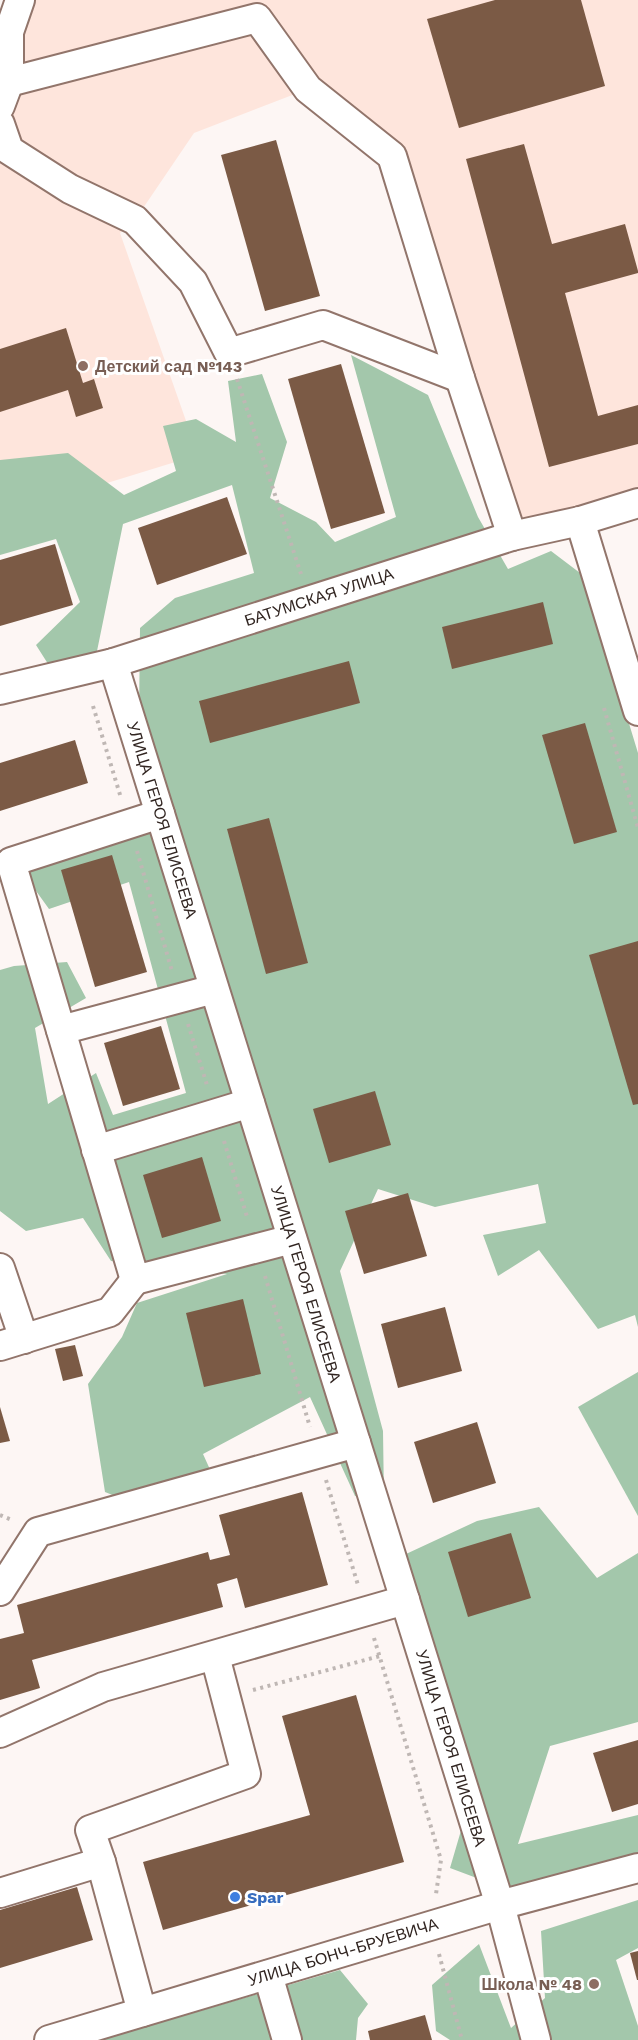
<svg xmlns="http://www.w3.org/2000/svg" width="638" height="2040" viewBox="0 0 638 2040" font-family="'Work Sans',sans-serif">
	<rect width="100%" height="100%" fill="#fdf6f4"/>
	<!-- built -->
	<path fill="#fee5dc" d="M20 0H638V503L512 536 392 156 308 89 194 133 135 220 120 233 198 455 0 516V72Z"/>
	<!-- forest -->
	<g fill="#a3c7ab">
		<path d="M351 355 428 395 478 517 508 569 551 551 584 576 638 753V1327L635 1315 598 1329 539 1250 498 1276 483 1235 546 1223 538 1184 435 1207 378 1189 340 1271 383 1431 384 1500 355 1496 310 1397 203 1454 222 1496 152 1511 105 1492 88 1384 122 1337 137 1303 227 1274 111 1261 83 1218 26 1231 0 1211V970L14 966 67 962 86 998 35 1028 48 1104 96 1073 113 1115 186 1093 129 882 49 909 21 870 118 812 172 833 139 717 140 628 175 598 254 573 232 485 123 524 97 651 50 667 36 645 80 602 56 539 0 555V460L68 453 124 495 176 471 163 426 196 419 236 442 228 381 262 374 287 442 270 498 316 522 335 542 396 517Z"/>
		<path d="M638 1372V1516L578 1407Z"/>
		<path d="M539 1507 597 1578 638 1553V1722L550 1746 518 1844 638 1815V1857L506 1889 450 1868 472 1793 406 1554 477 1521Z"/>
		<path d="M638 1900V1948L616 1960 638 2026V2040H450L436 2031 432 1985 479 1944 511 2028 545 1998 541 1931Z"/>
		<path d="M340 1970 368 2004 358 2018 356 2040H100Z"/>
	</g>
	<!-- building -->
	<g fill="#7b5a45">
		<path d="M495 0H581L605 86 459 128 427 19Z"/>
		<path d="M276 140 320 296 265 311 221 155Z"/>
		<path d="M524 144 552 244 625 224 638 271V273L565 293 598 416 638 405V444L549 467 466 159Z"/>
		<path d="M66 328 83 383 94 379 103 408 76 417 68 390 0 412V349Z"/>
		<path d="M341 364 385 513 331 529 288 379Z"/>
		<path d="M227 497 247 554 157 585 138 528Z"/>
		<path d="M55 544 73 605 0 626V560Z"/>
		<path d="M543 602 553 644 452 669 442 627Z"/>
		<path d="M349 661 360 703 210 743 199 701Z"/>
		<path d="M585 723 617 832 574 844 542 735Z"/>
		<path d="M75 740 88 783 0 811V763Z"/>
		<path d="M269 818 308 963 266 974 227 829Z"/>
		<path d="M112 855 147 972 95 987 61 870Z"/>
		<path d="M638 941V1104L633 1105 589 955Z"/>
		<path d="M161 1026 180 1089 123 1106 104 1043Z"/>
		<path d="M375 1091 391 1145 329 1163 313 1109Z"/>
		<path d="M202 1157 221 1221 162 1238 143 1175Z"/>
		<path d="M408 1193 427 1256 364 1274 345 1211Z"/>
		<path d="M243 1299 261 1374 204 1387 186 1313Z"/>
		<path d="M445 1307 462 1371 398 1388 381 1324Z"/>
		<path d="M75 1345 83 1376 63 1381 55 1349Z"/>
		<path d="M0 1407 10 1441 0 1443Z"/>
		<path d="M477 1422 496 1483 433 1503 414 1442Z"/>
		<path d="M302 1492 328 1585 245 1608 237 1578 217 1584 223 1607 32 1660 40 1688 0 1700V1639L24 1633 17 1605 208 1552 210 1560 230 1555 219 1515Z"/>
		<path d="M511 1533 531 1598 468 1617 448 1552Z"/>
		<path d="M356 1695 404 1862 163 1930 143 1862 310 1815 282 1716Z"/>
		<path d="M638 1740V1804L612 1812 593 1753Z"/>
		<path d="M77 1887 93 1940 0 1968V1910Z"/>
		<path d="M638 1951V1980H637L630 1953Z"/>
		<path d="M425 2015 432 2040H370L368 2031Z"/>
	</g>
	<g fill="none" stroke-linecap="round" stroke-linejoin="round">
		<!-- minor casing -->
		<g stroke="#92756b" stroke-width="32">
			<g id="minor">
				<path d="M9 82 257 18 308 89 392 156 460 378 512 536"/>
				<path d="M0 106 9 82V32L20 0"/>
				<path d="M0 124 9 150 70 189 135 220 193 282 229 353 323 325 460 378"/>
				<path d="M580 521 638 711"/>
				<path d="M113 663 500 1905 536 2040"/>
				<path d="M0 690 113 663 512 536 580 521 638 503"/>
				<path d="M160 814 11 862 135 1280 292 1239"/>
				<path d="M61 1030 214 989"/>
				<path d="M96 1150 250 1103"/>
				<path d="M0 1268 24 1339"/>
				<path d="M0 1346 110 1312 135 1280"/>
				<path d="M0 1591 38 1532 356 1443"/>
				<path d="M0 1733 103 1687 405 1600"/>
				<path d="M0 1893 101 1862"/>
				<path d="M268 1975 287 2040"/>
				<path d="M142 2012 101 1862 90 1830 246 1774 215 1656"/>
				<path d="M49 2040 500 1905 638 1868"/>
			</g>
		</g>
		<!-- path -->
		<g stroke="#bfb7b4" stroke-width="4" stroke-dasharray="3 4.5" stroke-linecap="butt">
			<path d="M237 379 301 574"/>
			<path d="M93 706 121 798"/>
			<path d="M604 708 638 828"/>
			<path d="M137 851 172 971"/>
			<path d="M188 1024 207 1085"/>
			<path d="M224 1141 248 1220"/>
			<path d="M265 1276 310 1427"/>
			<path d="M326 1480 358 1585"/>
			<path d="M0 1515 12 1520"/>
			<path d="M374 1638 441 1860 436 1894"/>
			<path d="M253 1690 380 1656"/>
			<path d="M439 1954 462 2040"/>
		</g>
		<!-- minor -->
		<use href="#minor" stroke="#fff" stroke-width="28"/>
	</g>
	<!-- markers -->
	<g fill="#8d6e63" stroke="#fff" stroke-width="2">
		<circle cx="83" cy="366" r="6"/>
		<circle cx="594" cy="1984" r="6"/>
	</g>
	<circle fill="#3f7fe0" stroke="#fff" stroke-width="2" cx="235" cy="1897" r="6"/>
	<g text-anchor="middle" dominant-baseline="central" stroke-width="6" stroke-linejoin="round" paint-order="stroke">
		<!-- education labels -->
		<g font-size="16" font-weight="bold" fill="#785e54" stroke="#fff" text-anchor="start">
			<text x="95" y="366">Детский сад №143</text>
			<text x="582" y="1984" text-anchor="end">Школа № 48</text>
		</g>
		<!-- street labels -->
		<g font-size="16" fill="#312521" stroke="#fff">
			<text transform="translate(319 597) rotate(-18)">БАТУМСКАЯ УЛИЦА</text>
			<text transform="translate(162 820) rotate(73)">УЛИЦА ГЕРОЯ ЕЛИСЕЕВА</text>
			<text transform="translate(306 1284) rotate(73)">УЛИЦА ГЕРОЯ ЕЛИСЕЕВА</text>
			<text transform="translate(451 1748) rotate(73)">УЛИЦА ГЕРОЯ ЕЛИСЕЕВА</text>
			<text transform="translate(343 1952) rotate(-17)">УЛИЦА БОНЧ-БРУЕВИЧА</text>
		</g>
		<!-- shop labels -->
		<g font-size="16" font-weight="bold" fill="#366cbe" stroke="#fff" text-anchor="start">
			<text x="247" y="1897">Spar</text>
		</g>
	</g>
</svg>
